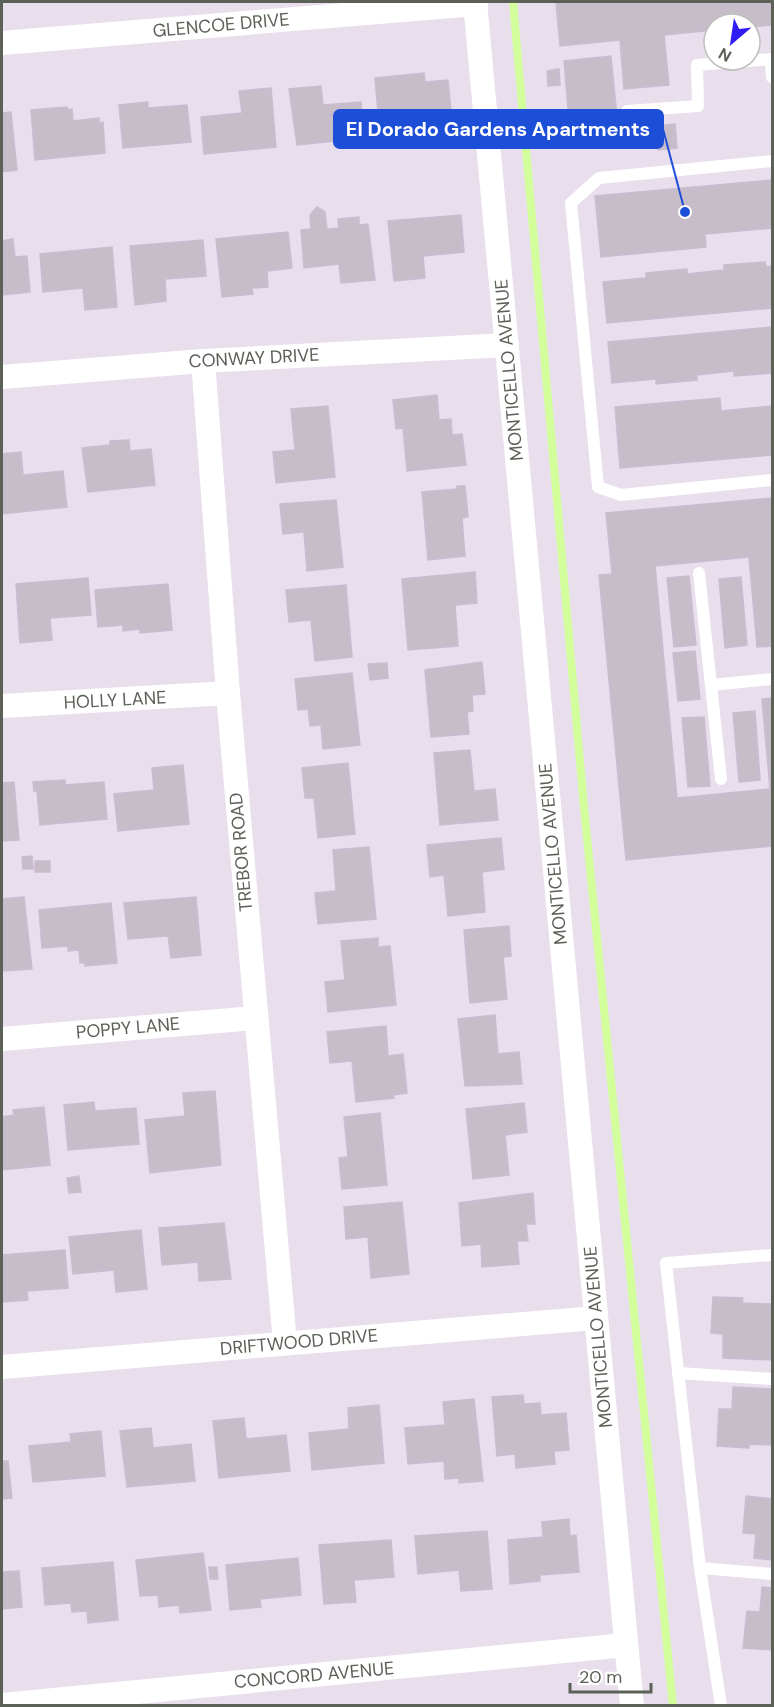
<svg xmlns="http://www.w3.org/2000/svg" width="774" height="1707" viewBox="0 0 774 1707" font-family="'DM Sans',sans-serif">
	<rect width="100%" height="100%" fill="#e9deec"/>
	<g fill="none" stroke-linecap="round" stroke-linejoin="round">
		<!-- stream -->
		<path stroke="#d2ff9b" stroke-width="8" d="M513 2 584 807 673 1706"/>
	</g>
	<!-- building -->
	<g fill="#c6bdc9" stroke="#cbbcd1" stroke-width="1.5">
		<path d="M556 2H772V25L750 27V24H714V30L664 35 669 85 624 89 620 40 560 46Z"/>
		<path d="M611 56 618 127 570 132 564 61Z"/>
		<path d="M559 69 560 85 548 86 547 71Z"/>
		<path d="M424 73 425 82 448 80 453 133 417 137 415 121 379 124 375 78Z"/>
		<path d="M321 86 323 105 361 102 364 138 297 145 289 89Z"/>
		<path d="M271 88 276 147 204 154 201 117 242 113 239 91Z"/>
		<path d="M148 102V108L187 105 191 142 123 148 119 105Z"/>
		<path d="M67 107 68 110 72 109 73 121 99 118V123L103 122 105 153 35 160 31 110Z"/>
		<path d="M11 112 17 170 2 172V113Z"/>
		<path d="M675 124 677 148 658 150 656 126Z"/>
		<path d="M772 180V228L705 234 706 247 601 257 595 196Z"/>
		<path d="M317 207 325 212 327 229 339 228 338 219 359 217V225L368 224 375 280 341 283 339 264 304 268 301 230 311 229 310 215Z"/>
		<path d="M461 215 464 252 423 256 425 278 394 281 388 221Z"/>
		<path d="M288 232 292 268 267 271 268 287 252 288 253 294 222 297 216 239Z"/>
		<path d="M13 239 15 257 27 256 30 292 2 295V241Z"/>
		<path d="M203 240 206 276 165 279 166 301 135 305 130 246Z"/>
		<path d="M112 247 117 307 85 310 83 288 43 292 40 254Z"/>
		<path d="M765 262 766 267 772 266V308L607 323 603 282 646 278V273L687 269V274L724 270V265Z"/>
		<path d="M772 327V373L734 376V371L697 375V380L656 384V379L612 383 608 342Z"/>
		<path d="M437 395 439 420 451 419 452 435 462 434 466 465 407 471 403 428 396 429 393 400Z"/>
		<path d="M720 398 721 411 772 406V455L620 468 615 407Z"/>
		<path d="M328 406 335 477 276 483 273 452 295 450 291 409Z"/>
		<path d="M129 440 130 451 151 449 155 485 88 492 82 448 110 445V441Z"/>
		<path d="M21 452 23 475 63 471 67 507 2 514V454Z"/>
		<path d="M457 486H465L468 517 462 518 465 556 428 560 422 492 457 489Z"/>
		<path d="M772 498V646L757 647 749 557 655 566 677 798 770 789 762 699 772 698V846L626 860 599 575 612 574 606 513Z"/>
		<path d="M336 500 343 567 307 571 304 532 283 534 280 504Z"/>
		<path d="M475 572 477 603 455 605 458 646 408 650 402 579Z"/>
		<path d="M689 576 696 645 674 647 667 578Z"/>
		<path d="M741 577 747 645 725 648 719 579Z"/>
		<path d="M88 578 91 615 50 618 52 640 20 643 16 584Z"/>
		<path d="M168 584 172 630 140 633V629L123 631V625L98 627 95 590Z"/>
		<path d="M346 585 352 657 315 661 311 620 289 622 286 590Z"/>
		<path d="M695 651 700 699 678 701 673 653Z"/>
		<path d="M482 662 485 694 472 695 473 711 467 712 469 734 431 737 425 670Z"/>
		<path d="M387 663 388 678 370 680 368 664Z"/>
		<path d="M352 673 360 745 323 749 321 725 310 726 308 709 298 710 295 679Z"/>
		<path d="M755 711 760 780 739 782 733 713Z"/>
		<path d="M704 717 710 786 688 787 682 718Z"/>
		<path d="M470 750 474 791 495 789 498 820 440 825 434 753Z"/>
		<path d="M348 763 355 834 318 838 314 798H305L302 768Z"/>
		<path d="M183 765 189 824 118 831 114 794 154 790 152 768Z"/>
		<path d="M65 780V785L104 782 107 819 40 825 37 791H34L33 782Z"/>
		<path d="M14 782 19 840 2 841V783Z"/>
		<path d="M501 838 504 869 482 872 485 912 448 916 444 875 430 877 427 845Z"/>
		<path d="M369 847 376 919 318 924 315 893 336 891 333 850Z"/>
		<path d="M32 856 33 869H23L22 857Z"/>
		<rect x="35" y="861" width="15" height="11"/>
		<path d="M24 897 32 969 2 971V899Z"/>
		<path d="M196 897 201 955 171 958 168 936 128 939 124 903Z"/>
		<path d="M111 903 117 963 85 966V963H80L79 950 68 951V946L42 948 39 910Z"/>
		<path d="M509 926 511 956 503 957 507 999 470 1003 464 930Z"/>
		<path d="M378 938V947L390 946 396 1005 328 1012 325 982 345 980 341 941Z"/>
		<path d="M495 1015 498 1054 519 1052 522 1084 465 1086 458 1019Z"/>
		<path d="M386 1026 388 1056 403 1054 407 1093 393 1095 394 1098 356 1102 352 1061 330 1063 327 1032Z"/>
		<path d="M215 1091 221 1165 150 1173 145 1120 185 1116 183 1093Z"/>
		<path d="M94 1102 95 1111 136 1108 139 1144 68 1150 64 1105Z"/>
		<path d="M524 1103 527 1132 505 1135 509 1175 473 1179 466 1109Z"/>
		<path d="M44 1107 50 1165 2 1170V1117L14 1115 13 1110Z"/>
		<path d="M380 1113 387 1185 342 1189 339 1158 348 1157 344 1117Z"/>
		<path d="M79 1176 81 1192 69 1193 67 1178Z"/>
		<path d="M533 1193 535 1224H526L528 1241H517L519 1264 482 1267 481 1244 462 1246 459 1203Z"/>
		<path d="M402 1202 409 1274 371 1278 368 1237 346 1239 344 1207Z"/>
		<path d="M224 1223 231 1279 199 1281 198 1262 162 1265 159 1228Z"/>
		<path d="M141 1230 147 1289 116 1292 114 1270 73 1274 69 1237Z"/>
		<path d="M65 1250 68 1288 27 1291 28 1300 2 1302V1255Z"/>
		<path d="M713 1297 743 1298 742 1303 772 1304V1360L723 1358V1334L711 1333Z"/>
		<path d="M733 1387 772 1389V1445L749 1444V1448L717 1446 719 1409H732Z"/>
		<path d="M523 1395 524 1404 540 1403 541 1415 566 1413 569 1450 554 1451 555 1464 516 1468 515 1454 497 1456 492 1397Z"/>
		<path d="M474 1399 483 1481 459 1483V1478L445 1479 444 1461 408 1464 405 1428 445 1425 443 1402Z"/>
		<path d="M379 1405 384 1463 312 1470 309 1433 349 1429 348 1408Z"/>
		<path d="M244 1418 246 1439 286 1435 290 1471 219 1478 213 1421Z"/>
		<path d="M151 1428 153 1448 191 1444 195 1481 127 1487 120 1431Z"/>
		<path d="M101 1431 105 1476 33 1482 29 1446 71 1442 70 1434Z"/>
		<path d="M2 1461H8L12 1498 2 1499Z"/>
		<path d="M746 1496 772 1499V1560L754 1558 756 1534 743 1533Z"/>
		<path d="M569 1519 570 1536 576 1535 579 1572 540 1575V1581L510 1584 508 1540 543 1537 542 1522Z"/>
		<path d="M487 1531 492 1589 461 1591 459 1570 418 1574 415 1536Z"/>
		<path d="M391 1540 394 1577 354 1580 356 1602 324 1604 319 1545Z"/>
		<path d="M203 1553 211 1610 180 1613 179 1605 159 1607 158 1595 140 1596 136 1560Z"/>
		<path d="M298 1558 301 1595 260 1599 261 1607 230 1610 226 1565Z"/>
		<path d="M113 1562 118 1620 88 1623 87 1611 72 1612 71 1603 45 1605 42 1568Z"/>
		<path d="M209 1567H217L218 1579H210Z"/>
		<path d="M19 1571 22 1607 2 1609V1572Z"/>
		<path d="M762 1587 772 1588V1650L743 1648 747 1611 760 1612Z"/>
	</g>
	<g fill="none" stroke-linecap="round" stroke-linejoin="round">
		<!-- service -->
		<g stroke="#fff" stroke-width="12">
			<path d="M771 59 772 77"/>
			<path d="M627 111 698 106 697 65 772 59"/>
			<path d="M772 161 599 178 571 203 598 487 621 495 772 480"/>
			<path d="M699 573 721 779"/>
			<path d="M711 685 772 679"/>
			<path d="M678 1373 772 1379"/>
			<path d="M700 1568 772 1574"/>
			<path d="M721 1706 700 1568 666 1263 772 1255"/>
		</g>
		<!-- minor -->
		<g stroke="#fff" stroke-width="24">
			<path d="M475 2 632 1706"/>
			<path d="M2 43 476 4"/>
			<path d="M203 361 228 693 285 1343"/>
			<path d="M2 377 203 361 507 345"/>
			<path d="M2 706 228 693"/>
			<path d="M2 1039 255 1018"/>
			<path d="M2 1367 596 1318"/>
			<path d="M2 1705 626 1645"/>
		</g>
	</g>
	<g text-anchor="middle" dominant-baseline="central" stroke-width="4.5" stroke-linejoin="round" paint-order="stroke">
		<!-- street labels -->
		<g font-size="18" fill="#5c6158" stroke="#fff">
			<text transform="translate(221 25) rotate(-5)">GLENCOE DRIVE</text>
			<text transform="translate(254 358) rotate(-3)">CONWAY DRIVE</text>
			<text transform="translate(509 370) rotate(-95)">MONTICELLO AVENUE</text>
			<text transform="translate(115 700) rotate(-3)">HOLLY LANE</text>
			<text transform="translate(241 852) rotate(-95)">TREBOR ROAD</text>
			<text transform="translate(553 854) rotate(-95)">MONTICELLO AVENUE</text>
			<text transform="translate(128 1028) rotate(-5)">POPPY LANE</text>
			<text transform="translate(598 1337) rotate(-95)">MONTICELLO AVENUE</text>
			<text transform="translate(299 1342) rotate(-5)">DRIFTWOOD DRIVE</text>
			<text transform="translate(314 1675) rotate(-5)">CONCORD AVENUE</text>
		</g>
	</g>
	<!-- callouts -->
	<path fill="none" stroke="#1d4ed8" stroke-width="2" d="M685 212L663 129"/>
	<circle fill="#1d4ed8" stroke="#fff" stroke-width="2" cx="685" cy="212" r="6"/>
	<rect fill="#1d4ed8" stroke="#1d4ed8" stroke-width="2" x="334" y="110" width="329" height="38" rx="6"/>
	<g font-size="20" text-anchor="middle" font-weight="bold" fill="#fff">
		<text x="498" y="136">El Dorado Gardens Apartments</text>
	</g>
	<!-- border -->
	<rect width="774" height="1707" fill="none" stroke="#5c6158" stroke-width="6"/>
	<!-- north arrow -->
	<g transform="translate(732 42) rotate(209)"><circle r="28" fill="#ffffff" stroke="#bec0bc" stroke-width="1.5"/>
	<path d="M0-4.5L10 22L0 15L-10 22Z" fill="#301df3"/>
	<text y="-9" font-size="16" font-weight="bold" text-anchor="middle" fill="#5c6158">N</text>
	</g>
	<!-- scale -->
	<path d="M570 1683v9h81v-9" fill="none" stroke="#5c6158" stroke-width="3"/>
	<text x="579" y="1683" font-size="18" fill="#5c6158" stroke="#ffffff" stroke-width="4.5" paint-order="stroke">20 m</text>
</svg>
